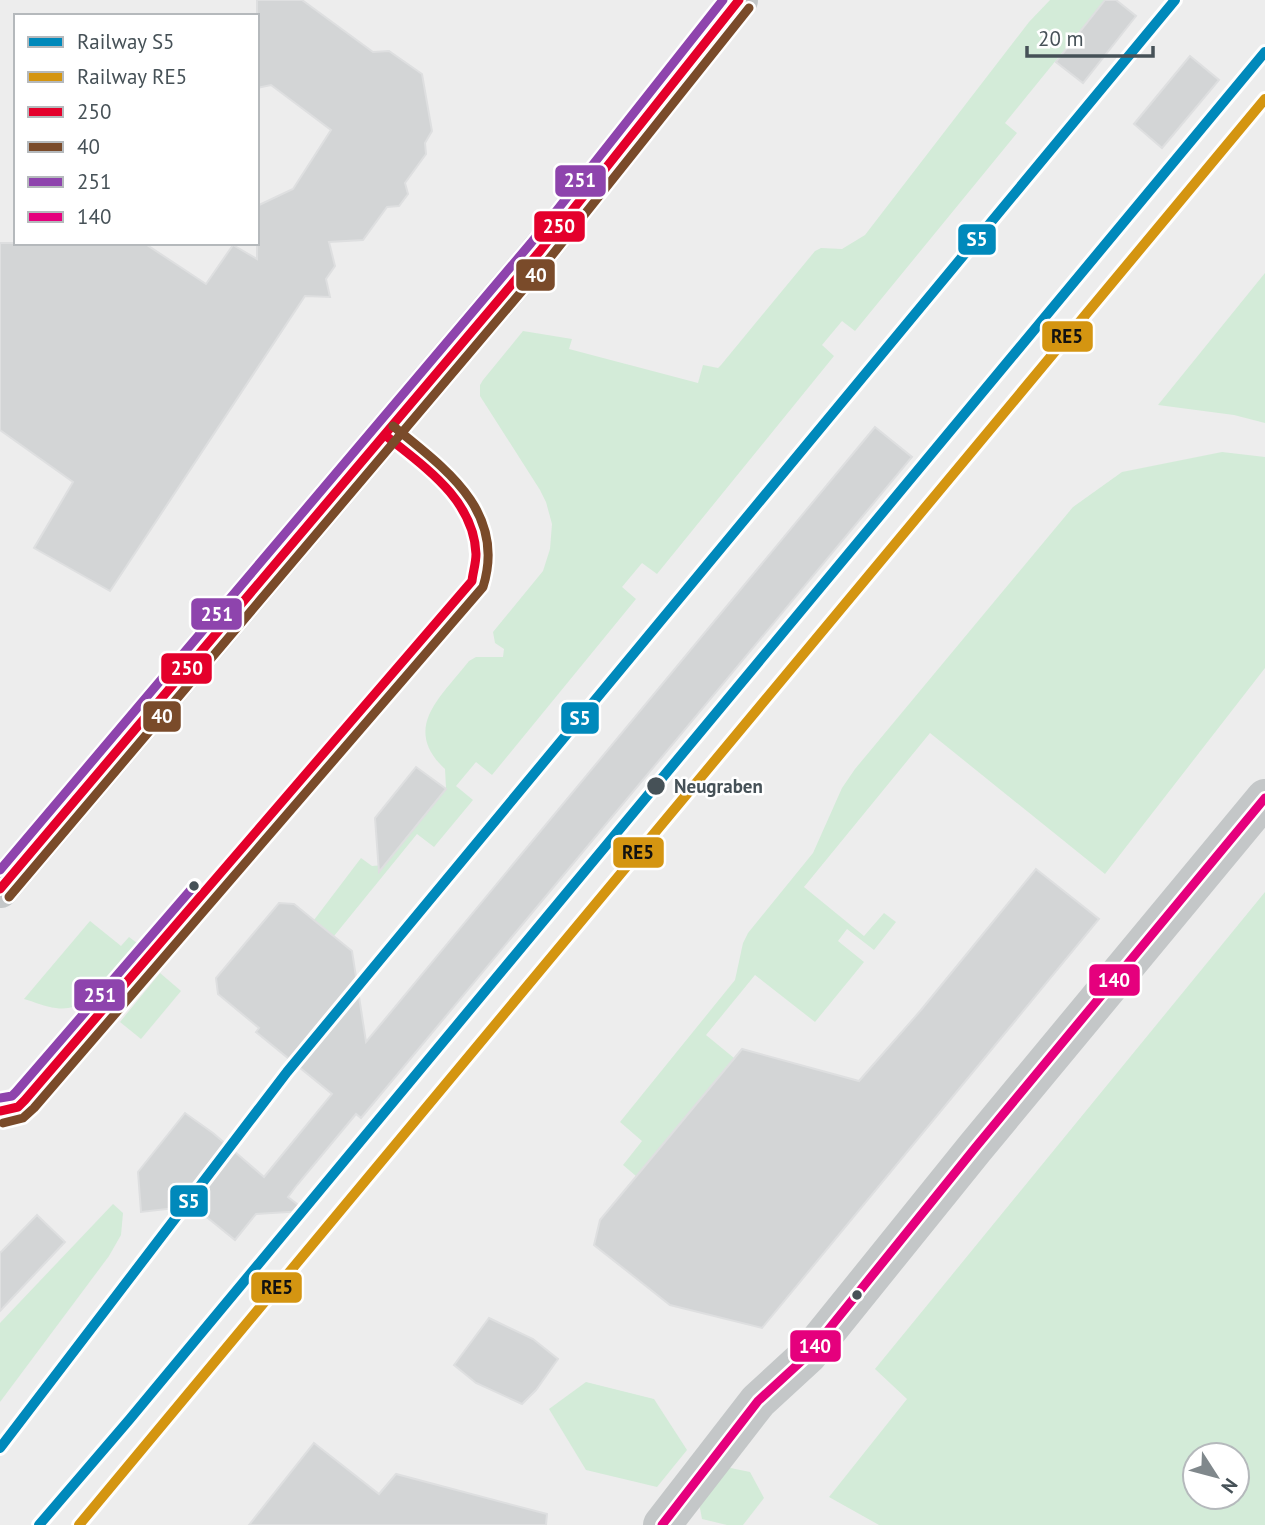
<svg xmlns="http://www.w3.org/2000/svg" width="1265" height="1525" viewBox="0 0 1265 1525" font-family="'PT Sans',sans-serif">
	<rect width="100%" height="100%" fill="#ededed"/>
	<!-- green -->
	<g fill="#d3ebd8" fill-rule="evenodd">
		<path d="M1050 0H1105L1005 123 1017 133 855 331 842 321 822 345 834 356 657 574 642 563 622 587 636 599 492 775 476 762 456 786 473 800 434 847 417 834 334 936 314 920 361 858 372 866 384 865 446 788 445 769C401 728 441 697 469 661L476 657H503L504 649 495 643 493 632 543 571 550 549 552 524 546 502 540 490 480 396V385L483 380 523 331 572 339 569 349 698 383 703 365 718 368 721 365 815 251 821 248 842 249 865 235 1029 22Z"/>
		<path d="M1265 273V423L1234 415 1158 405Z"/>
		<path d="M1222 452 1265 457V668L1105 874 930 733 804 887 864 936 884 913 896 922 874 950 847 929 838 941 864 962 815 1022 755 975 706 1035 734 1058 636 1176 623 1165 642 1141 620 1122 735 980 743 943 748 933 813 853 842 788 855 769 1073 507 1122 472Z"/>
		<path d="M1265 892V1525H879L829 1497 907 1399 875 1369ZM1195 1455H1237V1497H1195Z"/>
		<path d="M90 921 121 946 129 937 137 943C118 967 92 1014 56 1008 45 1007 35 1002 24 999Z"/>
		<path d="M160 973 181 991 141 1039 120 1022Z"/>
		<path d="M113 1204 123 1213 121 1235 109 1256 0 1402V1323Z"/>
		<path d="M586 1382 654 1399 687 1450 657 1487 586 1470 549 1409Z"/>
		<path d="M721 1466 750 1472 764 1498 743 1525H727L702 1519 698 1498Z"/>
	</g>
	<!-- building -->
	<g fill="#d3d5d6" stroke="#dedfe0" stroke-width="2">
		<path d="M257 0H302L373 52 389 51 422 74 432 131 425 143 426 154 405 183 408 194 399 206 387 207 363 240 329 242 335 266 326 279 330 297 305 296 110 591 34 548 73 482 0 430V243H144L206 284 233 245 257 259V206L293 189 331 130 271 85 257 88Z"/>
		<path d="M1105 0H1116L1136 16 1083 83 1056 62Z"/>
		<path d="M1190 56 1219 80 1162 148 1134 124Z"/>
		<path d="M875 427 912 457 361 1118 356 1114 297 1185 288 1197 306 1211 256 1214 235 1240 193 1206 141 1212 138 1172 185 1113 213 1133 264 1177 332 1094 256 1032 259 1028 218 994 216 978 279 903 294 904 352 951 366 1042Z"/>
		<path d="M416 767 446 789 379 872 375 818Z"/>
		<path d="M1036 869 1099 919 762 1328 670 1305 594 1245 600 1220 742 1049 859 1081 921 1010Z"/>
		<path d="M37 1215 65 1242 0 1311V1253Z"/>
		<path d="M489 1318 533 1339 558 1359 536 1390 522 1404 476 1383 454 1365Z"/>
		<path d="M314 1443 379 1494 396 1474 547 1514 546 1525H249Z"/>
	</g>
	<g fill="none" stroke-linecap="round" stroke-linejoin="round">
		<!-- minor -->
		<g stroke="#c4c7c8" stroke-width="38">
			<path d="M0 889 540 251 739 0"/>
			<path d="M662 1525 758 1401 808 1355 975 1148 1265 798"/>
		</g>
		<!-- bus-1 casing -->
		<g stroke="#fff" stroke-width="14">
			<g id="bus-1">
				<path d="M0 889 540 251 739 0"/>
				<path d="M0 1111 18 1107 25 1100 472 581C473 572 476 563 476 554 474 499 423 466 385 435"/>
			</g>
		</g>
		<!-- bus-2 casing -->
		<g stroke="#fff" stroke-width="14">
			<g id="bus-2">
				<path d="M9 897 549 259 749 8"/>
				<path d="M3 1123 23 1118 34 1108 483 587C507 511 444 468 393 426"/>
			</g>
		</g>
		<!-- bus-3 casing -->
		<g stroke="#fff" stroke-width="14">
			<g id="bus-3">
				<path d="M0 870 531 243 723 0"/>
				<path d="M0 1098 12 1096 16 1092 195 885"/>
			</g>
		</g>
		<!-- bus-4 casing -->
		<g stroke="#fff" stroke-width="14">
			<path id="bus-4" d="M662 1525 758 1401 808 1355 975 1148 1265 798"/>
		</g>
		<!-- bus-1 -->
		<use href="#bus-1" stroke="#e4002b" stroke-width="9"/>
		<!-- bus-2 -->
		<use href="#bus-2" stroke="#7a4b2a" stroke-width="9"/>
		<!-- bus-3 -->
		<use href="#bus-3" stroke="#8e44ad" stroke-width="9"/>
		<!-- bus-4 -->
		<use href="#bus-4" stroke="#e5007d" stroke-width="9"/>
		<!-- rail-1 casing -->
		<g stroke="#fff" stroke-width="16">
			<g id="rail-1">
				<path d="M0 1448 287 1072 1175 0"/>
				<path d="M39 1525 129 1420 1265 52"/>
			</g>
		</g>
		<!-- rail-2 casing -->
		<g stroke="#fff" stroke-width="16">
			<path id="rail-2" d="M79 1525 1265 99"/>
		</g>
		<!-- rail-1 -->
		<use href="#rail-1" stroke="#0089bb" stroke-width="10"/>
		<!-- rail-2 -->
		<use href="#rail-2" stroke="#d49511" stroke-width="10"/>
	</g>
	<!-- markers -->
	<g fill="#465157" stroke="#fff" stroke-width="2.5">
		<circle cx="656" cy="786" r="10"/>
		<circle cx="194" cy="886" r="6"/>
		<circle cx="857" cy="1295" r="6"/>
	</g>
	<g text-anchor="middle" dominant-baseline="central" stroke-width="5" stroke-linejoin="round" paint-order="stroke">
		<!-- stop labels -->
		<g font-size="19" font-weight="bold" fill="#465157" stroke="#fff" text-anchor="start">
			<text x="674" y="786">Neugraben</text>
		</g>
	</g>
	<g stroke="#fff" stroke-width="2.5">
		<rect x="554" y="164" width="53" height="34" rx="7" fill="#8e44ad"/>
		<rect x="533" y="210" width="53" height="33" rx="7" fill="#e4002b"/>
		<rect x="957" y="223" width="40" height="33" rx="7" fill="#0089bb"/>
		<rect x="515" y="258" width="41" height="34" rx="7" fill="#7a4b2a"/>
		<rect x="1041" y="320" width="53" height="33" rx="7" fill="#d49511"/>
		<rect x="190" y="597" width="53" height="34" rx="7" fill="#8e44ad"/>
		<rect x="160" y="652" width="53" height="33" rx="7" fill="#e4002b"/>
		<rect x="142" y="700" width="40" height="33" rx="7" fill="#7a4b2a"/>
		<rect x="560" y="701" width="40" height="34" rx="7" fill="#0089bb"/>
		<rect x="612" y="836" width="53" height="33" rx="7" fill="#d49511"/>
		<rect x="1088" y="963" width="53" height="34" rx="7" fill="#e5007d"/>
		<rect x="73" y="978" width="53" height="34" rx="7" fill="#8e44ad"/>
		<rect x="169" y="1184" width="40" height="34" rx="7" fill="#0089bb"/>
		<rect x="250" y="1271" width="53" height="33" rx="7" fill="#d49511"/>
		<rect x="789" y="1329" width="53" height="34" rx="7" fill="#e5007d"/>
	</g>
	<g font-size="19" text-anchor="middle" font-weight="bold" fill="#fff">
		<text x="580" y="187">251</text>
		<text x="559" y="233">250</text>
		<text x="977" y="246">S5</text>
		<text x="536" y="282">40</text>
		<text x="217" y="621">251</text>
		<text x="187" y="675">250</text>
		<text x="162" y="723">40</text>
		<text x="580" y="725">S5</text>
		<text x="1114" y="987">140</text>
		<text x="100" y="1002">251</text>
		<text x="189" y="1208">S5</text>
		<text x="815" y="1353">140</text>
	</g>
	<g font-size="19" text-anchor="middle" font-weight="bold" fill="#111">
		<text x="1067" y="343">RE5</text>
		<text x="638" y="859">RE5</text>
		<text x="277" y="1294">RE5</text>
	</g>
	<!-- legend -->
	<rect x="14" y="14" width="245" height="231" fill="#ffffff" stroke="#b5b9bc" stroke-width="2"/>
	<rect x="28" y="37" width="35" height="10" fill="#0089bb" stroke="#b5b9bc" stroke-width="2"/>
	<text x="77" y="49" font-size="21" fill="#465157">Railway S5</text>
	<rect x="28" y="72" width="35" height="10" fill="#d49511" stroke="#b5b9bc" stroke-width="2"/>
	<text x="77" y="84" font-size="21" fill="#465157">Railway RE5</text>
	<rect x="28" y="107" width="35" height="10" fill="#e4002b" stroke="#b5b9bc" stroke-width="2"/>
	<text x="77" y="119" font-size="21" fill="#465157">250</text>
	<rect x="28" y="142" width="35" height="10" fill="#7a4b2a" stroke="#b5b9bc" stroke-width="2"/>
	<text x="77" y="154" font-size="21" fill="#465157">40</text>
	<rect x="28" y="177" width="35" height="10" fill="#8e44ad" stroke="#b5b9bc" stroke-width="2"/>
	<text x="77" y="189" font-size="21" fill="#465157">251</text>
	<rect x="28" y="212" width="35" height="10" fill="#e5007d" stroke="#b5b9bc" stroke-width="2"/>
	<text x="77" y="224" font-size="21" fill="#465157">140</text>
	<!-- north arrow -->
	<g transform="translate(1216 1476) rotate(126)"><circle r="33" fill="#ffffff" stroke="#b5b9bc" stroke-width="2"/>
	<path d="M0-5L12 26L0 18L-12 26Z" fill="#80888c"/>
	<text y="-10" font-size="19" font-weight="bold" text-anchor="middle" fill="#465157">N</text>
	</g>
	<!-- scale -->
	<path d="M1027 46v10h126v-10" fill="none" stroke="#465157" stroke-width="3.5"/>
	<text x="1038" y="46" font-size="21" fill="#465157" stroke="#ffffff" stroke-width="5" paint-order="stroke">20 m</text>
</svg>
